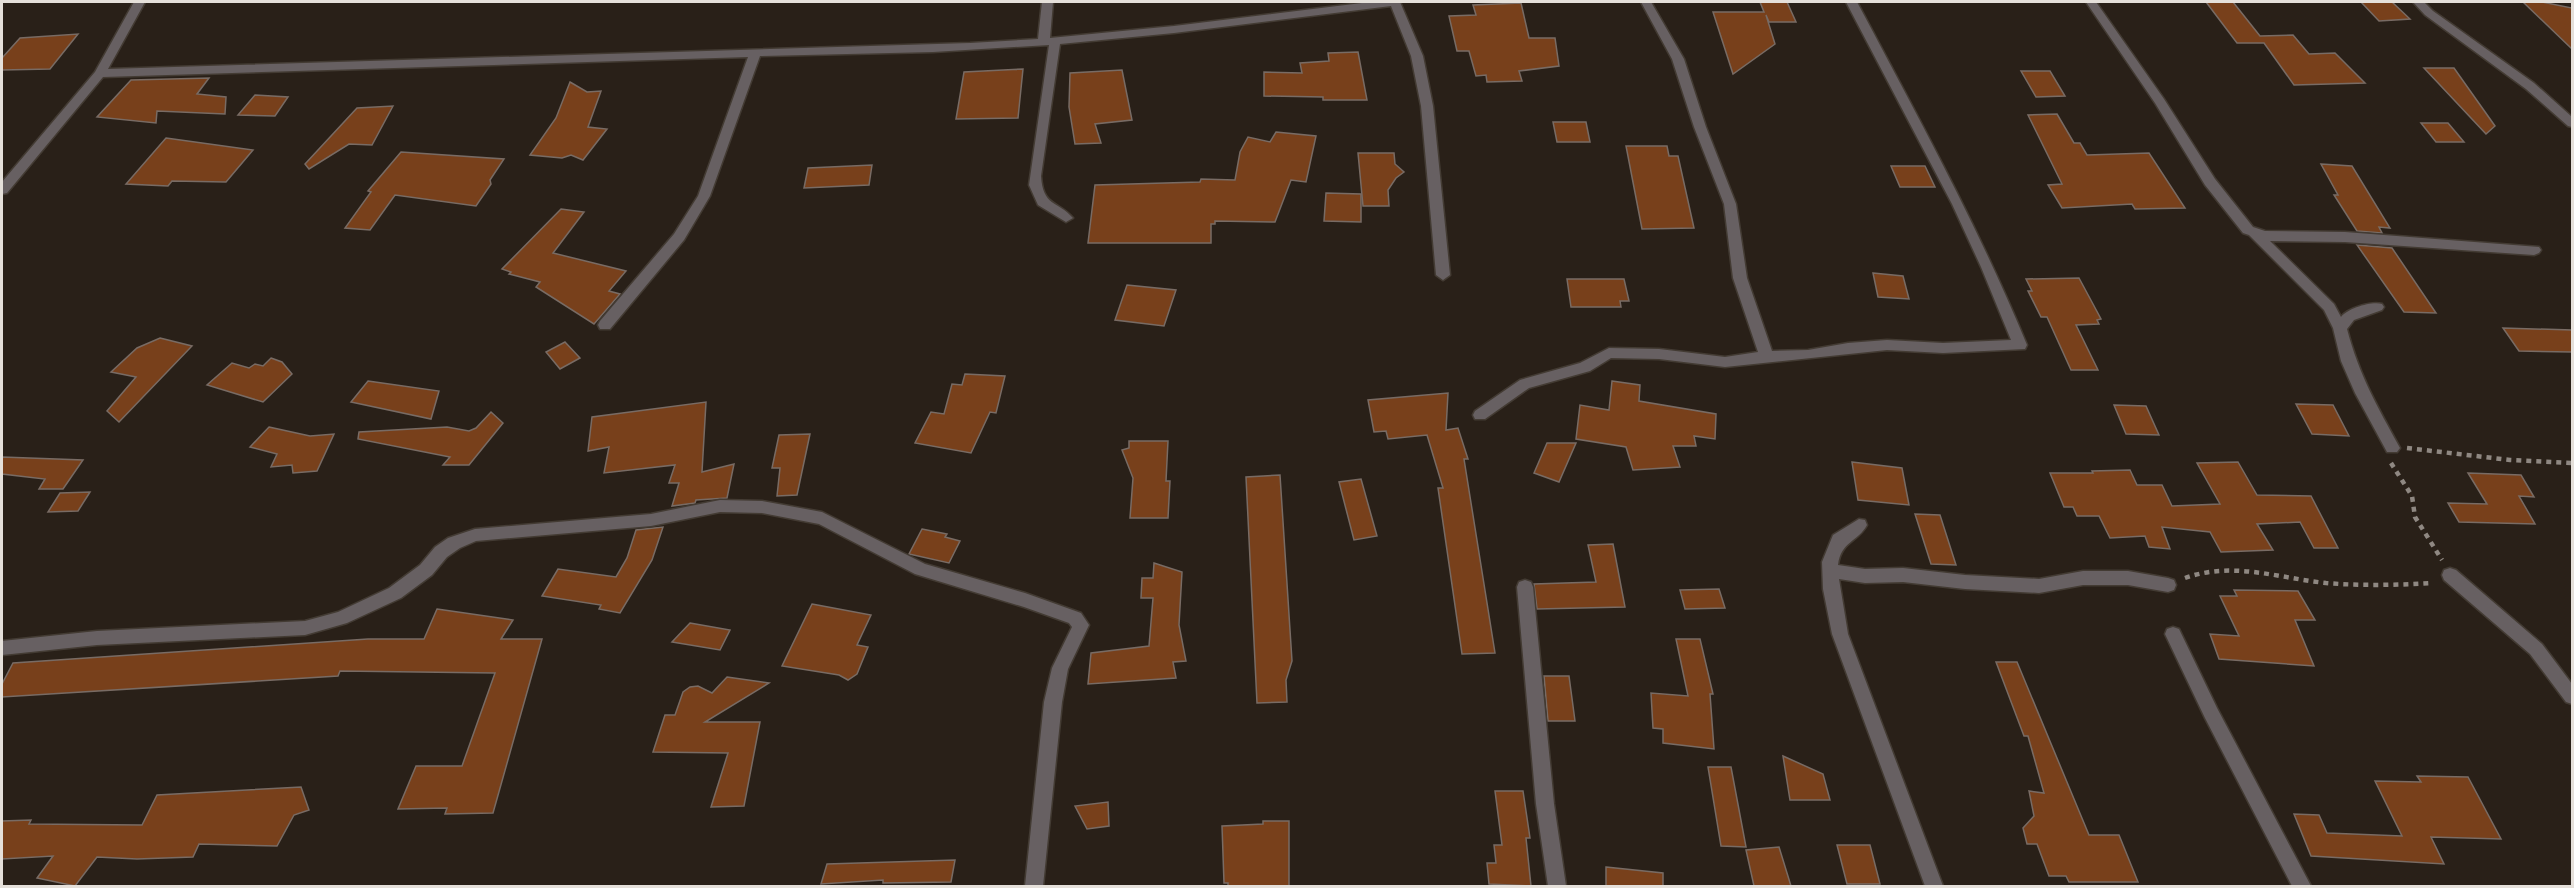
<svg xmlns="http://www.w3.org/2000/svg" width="2574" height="888" viewBox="0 0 2574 888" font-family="'DejaVu Sans',sans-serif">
	<rect width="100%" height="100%" fill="#292018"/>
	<!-- building -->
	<g fill="#78401b" stroke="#786b64" stroke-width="1.5">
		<path d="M1760 2H1787L1796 22H1769L1766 15 1775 44 1733 74 1713 12H1764Z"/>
		<path d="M2206 2H2233L2260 36 2293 35 2309 54 2335 53 2365 83 2294 85 2264 43H2237Z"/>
		<path d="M2361 2H2392L2410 19 2379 21Z"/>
		<path d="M2523 2H2542L2572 8V49Z"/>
		<path d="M1521 3 1529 38H1555L1559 66 1519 71 1522 81 1487 82 1486 75 1476 76 1469 51H1457L1449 16 1476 15 1473 5Z"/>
		<path d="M78 34 50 69 2 70V58L20 38Z"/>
		<path d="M1358 52 1367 100H1323V97L1264 96V72L1302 73 1300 63 1329 61 1328 53Z"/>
		<path d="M2424 68H2454L2495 126 2486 134Z"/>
		<path d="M1023 69 1018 118 956 119 964 72Z"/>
		<path d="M1122 70 1132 120 1095 124 1101 143 1075 144 1069 107 1070 73Z"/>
		<path d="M2021 71H2050L2065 96 2036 97Z"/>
		<path d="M209 78 197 94 226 97 225 114 157 111 156 123 97 117 131 80Z"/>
		<path d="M570 82 587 92 601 91 588 127 607 129 583 160 571 155 562 158 530 155 556 118Z"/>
		<path d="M255 95 288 97 275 116 238 115Z"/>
		<path d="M393 106 372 145 349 144 309 169 305 164 357 108Z"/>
		<path d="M2057 114 2074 143H2080L2087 155 2149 153 2185 208 2135 209 2132 204 2062 208 2048 185 2062 184 2028 115Z"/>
		<path d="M1553 122H1586L1590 142H1557Z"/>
		<path d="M2421 123H2448L2464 142H2436Z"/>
		<path d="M1276 132 1316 136 1306 182 1291 180 1275 222 1215 221V224H1211V243H1088L1095 185 1200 182 1201 179 1235 180 1240 152 1248 137 1270 142Z"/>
		<path d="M166 138 253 150 226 182 172 181 168 186 126 184Z"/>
		<path d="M1626 146H1667L1669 156H1678L1694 228 1642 229Z"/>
		<path d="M401 152 504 159 490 180 491 184 476 206 395 195 370 230 345 228 371 192 368 191Z"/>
		<path d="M1358 153H1394L1395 164 1404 172 1396 178 1388 190 1389 206H1363Z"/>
		<path d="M2321 164 2352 166 2390 228 2379 227 2382 233 2357 231 2334 195H2338Z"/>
		<path d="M872 165 869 185 804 188 808 168Z"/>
		<path d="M1891 166H1925L1935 187H1900Z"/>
		<path d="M1326 193 1361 194V222L1324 221Z"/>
		<path d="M561 209 584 212 553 253 626 271 609 291 620 294 594 324 536 287 540 282 509 274 511 272 502 269Z"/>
		<path d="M2357 245 2392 248 2436 313 2404 312Z"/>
		<path d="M1873 273 1903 276 1909 299 1878 297Z"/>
		<path d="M2079 278 2101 319 2097 320 2099 324 2076 325 2098 370H2071L2047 317H2041L2028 291H2032L2026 279Z"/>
		<path d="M1567 279H1624L1629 301H1620L1621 307H1571Z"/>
		<path d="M1127 285 1176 290 1164 326 1115 320Z"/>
		<path d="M2503 328 2572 330V352L2519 351Z"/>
		<path d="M160 338 192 346 119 422 107 411 136 377 111 372 137 348Z"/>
		<path d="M565 342 580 358 560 369 546 352Z"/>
		<path d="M271 358 282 362 292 374 263 402 207 385 232 363 249 368 255 364 263 366Z"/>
		<path d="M965 374 1005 376 996 413 990 412 971 453 915 443 931 412 944 414 952 384 962 385Z"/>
		<path d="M368 381 439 391 431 419 351 402Z"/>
		<path d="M1612 381 1640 385 1639 401 1716 414 1715 439 1694 436 1696 446H1673L1680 467 1633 470 1626 447 1576 439 1580 405 1609 410Z"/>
		<path d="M1448 393 1446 430 1458 428 1468 459H1464L1495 653 1462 654 1438 488H1443L1427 435 1388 439 1386 431 1374 432 1368 400Z"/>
		<path d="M706 402 702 472 734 464 727 498 696 500 695 503 672 506 679 483H669L675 465 604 473 609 447 588 451 592 417Z"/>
		<path d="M2296 404 2333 405 2349 436 2312 434Z"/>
		<path d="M2114 405 2146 406 2159 435 2126 434Z"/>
		<path d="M491 412 503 423 469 465H443L450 457 358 439 359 432 447 427 469 431 476 428Z"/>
		<path d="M269 427 310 436 334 434 317 471 293 473 292 465 271 467 277 454 250 447Z"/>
		<path d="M810 434 797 495 777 496 780 468H772L779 435Z"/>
		<path d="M1129 441H1168L1166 481H1170L1168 518H1130L1133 478 1122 450 1129 448Z"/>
		<path d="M1547 443H1576L1559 482 1534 473Z"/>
		<path d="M2 457 83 460 63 489H39L45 479 2 474Z"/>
		<path d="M1852 462 1902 468 1909 505 1858 500Z"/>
		<path d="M2238 462 2257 495 2311 496 2338 548H2314L2300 522 2257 524 2273 550 2221 552 2210 532 2162 527 2170 549 2149 547 2145 536 2110 538 2099 516H2077L2073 507H2064L2050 473H2093L2092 471 2130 470 2137 485H2162L2172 506 2220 504 2197 463Z"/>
		<path d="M2468 473 2521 475 2534 497 2519 496 2535 524 2459 522 2448 503 2487 504Z"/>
		<path d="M1280 475 1292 661 1286 680 1287 702 1257 703 1246 477Z"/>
		<path d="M1361 479 1377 536 1354 540 1339 482Z"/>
		<path d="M90 492 78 511 48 512 60 493Z"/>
		<path d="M1915 514 1940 515 1956 565 1931 564Z"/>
		<path d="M663 527 652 560 620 613 599 609 601 605 542 596 558 569 616 577 627 558 636 530Z"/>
		<path d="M922 529 947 534 945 537 960 541 949 563 909 554Z"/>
		<path d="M1613 544 1625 607 1537 609 1534 584 1596 582 1588 545Z"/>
		<path d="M1154 563 1182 572 1179 625 1186 661 1173 662 1176 678 1088 684 1091 653 1149 646 1153 598H1141L1142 578H1153Z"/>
		<path d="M1719 589 1725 608 1685 609 1680 590Z"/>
		<path d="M2234 590 2298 591 2315 620H2295L2314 666 2219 659 2210 634 2239 636 2220 596H2237Z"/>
		<path d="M812 604 871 615 857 645 868 647 857 674 848 680 839 675 782 666Z"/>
		<path d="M437 609 513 620 501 639H542L493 813 445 814 447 808 398 809 416 766H462L495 673 340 671 338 676 2 697V684L13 663 368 639H424Z"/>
		<path d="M690 623 730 630 720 650 672 642Z"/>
		<path d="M1676 639H1700L1713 694H1710L1714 749 1663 743V729L1653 728 1651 693 1688 696Z"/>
		<path d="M1996 662H2017L2089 835H2119L2138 882H2069L2066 876H2049L2037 844H2027L2023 828 2034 816 2029 791 2044 793 2028 736H2024Z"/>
		<path d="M1544 676H1569L1575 721H1548Z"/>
		<path d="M727 677 769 683 705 722H760L744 806 711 807 728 753 653 752 665 715H675L683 692 690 687 698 686 712 693Z"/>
		<path d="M1783 756 1823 774 1830 800H1790Z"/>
		<path d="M1708 767H1731L1746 847 1721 846Z"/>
		<path d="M2417 776 2468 777 2501 839 2431 837 2444 864 2311 856 2294 814 2319 815 2327 833 2402 836 2375 781 2421 782Z"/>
		<path d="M301 787 309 810 294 815 277 846 199 844 193 857 137 859 97 857 75 886 37 878 53 856 2 859V821L31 820 29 824 142 825 157 795Z"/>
		<path d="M1495 791H1523L1530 838H1526L1531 886 1489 884 1487 863H1496L1494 845H1502Z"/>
		<path d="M1108 802 1109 826 1087 829 1075 806Z"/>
		<path d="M1263 821H1289V886H1228V883H1224L1222 826 1263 824Z"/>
		<path d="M1837 845H1870L1880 884H1847Z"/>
		<path d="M1779 847 1791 886H1754L1746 850Z"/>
		<path d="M955 860 951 882 883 883V880L821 884 827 864Z"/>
		<path d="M1606 867 1663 873V886H1606Z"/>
	</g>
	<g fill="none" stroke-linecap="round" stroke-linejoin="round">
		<!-- minor casing -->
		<g stroke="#433b33" stroke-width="3">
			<g id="minor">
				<path d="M134 2H145L108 69 970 43 1038 39 1042 2H1053L1050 38 1174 26 1370 2H1400L1423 56 1433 106 1450 275 1443 280 1436 275 1421 106 1411 56 1391 6 1174 33 1060 44 1041 176C1043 207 1057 200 1073 218L1066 222 1038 205 1029 185 1049 45 933 52 760 56 710 196 684 240 610 329H600L598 325 600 321 674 234 698 196 748 57 103 77 7 193 2 194V182L95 72Z"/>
				<path d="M1641 2H1651L1684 59 1706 127 1736 204 1747 278 1772 351 1808 350 1848 343 1887 340 1943 343 2011 340 1981 267 1952 204 1846 2H1857C1917 115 1978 226 2027 345L2025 349 1943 353 1887 350 1725 367 1659 359 1611 358 1590 371 1529 388 1485 419H1475L1473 415 1475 411 1520 380 1580 363 1609 348 1659 349 1725 357 1758 352 1733 278 1724 204 1694 127 1672 59Z"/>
				<path d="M2086 2H2096L2164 99 2215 179 2253 227 2265 231 2345 232 2539 247 2541 250 2539 253 2534 255 2345 242 2270 241 2334 304 2341 317C2348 308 2372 301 2382 304L2384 307 2382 310 2354 320 2347 329C2359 375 2377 406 2400 448L2397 452H2387L2355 393 2341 361 2333 328 2324 310 2249 235 2243 233 2205 185 2155 103Z"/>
				<path d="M2413 2H2424L2433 11 2534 83 2572 117V127L2568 126 2526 89 2425 15Z"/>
				<path d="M720 500 762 501 822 512 925 564 1025 593 1081 613 1089 625 1068 669 1062 702 1043 886H1025L1044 702 1052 668 1072 627 1069 623 1024 607 915 574 819 524 762 513 720 512 651 526 476 541 460 548 447 557 432 575 401 598 347 623 305 635 97 645 2 655V641L97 631 305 621 338 612 389 588 420 565 435 547 448 538 475 529 651 514Z"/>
				<path d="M1859 519 1865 520 1867 525C1858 542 1841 541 1838 565L1865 569 1903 568 1965 575 2039 579 2083 571H2128L2168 578 2174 580 2176 585 2174 590 2168 592 2128 585H2083L2039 593 1965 589 1903 582 1865 583 1839 579 1848 634 1943 886H1925L1832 634 1823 589 1822 562 1833 535Z"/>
				<path d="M2450 568 2456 570 2542 644 2572 684V704L2566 702 2530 654 2444 580 2442 575 2444 570Z"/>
				<path d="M1525 580 1531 582 1533 587 1554 804 1566 886H1548L1536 804 1517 587 1519 582Z"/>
				<path d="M2173 627 2179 629 2217 708 2311 886H2292L2205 718 2165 634 2167 629Z"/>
			</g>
		</g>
		<!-- path -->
		<g stroke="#8f8882" stroke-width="4.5" stroke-dasharray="5 5" stroke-linecap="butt">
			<path d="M2407 448 2510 460 2572 463"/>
			<path d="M2391 463 2412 496 2415 517 2442 560"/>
			<path d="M2185 578C2233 561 2278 578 2326 583 2362 586 2398 585 2433 583"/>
		</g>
		<!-- minor -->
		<use href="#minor" fill="#676062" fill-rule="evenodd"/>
	</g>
	<!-- border -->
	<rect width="2574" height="888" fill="none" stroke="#e5e0da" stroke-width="6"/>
</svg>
